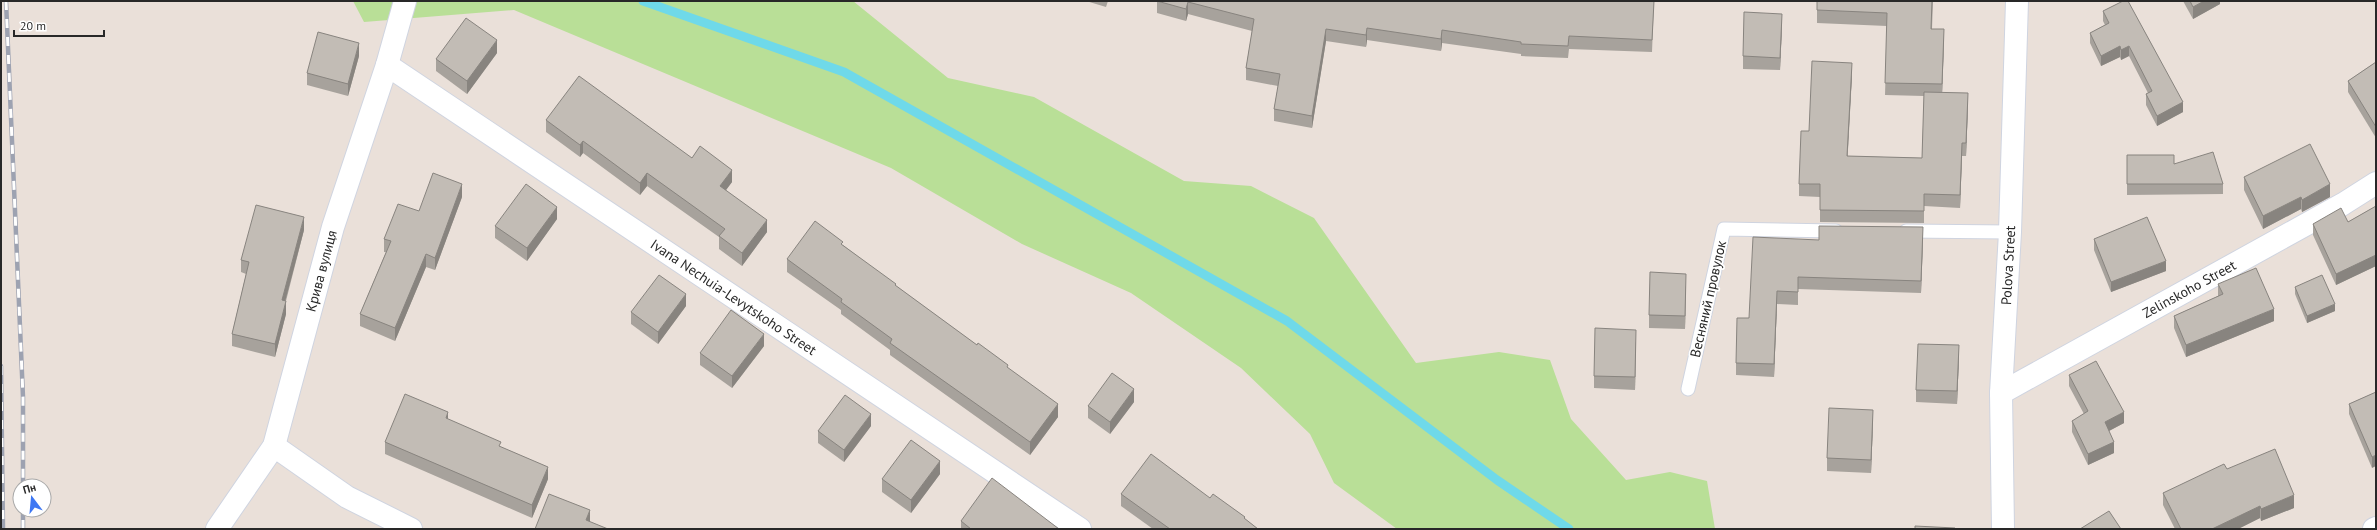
<svg xmlns="http://www.w3.org/2000/svg" width="2377" height="530" viewBox="0 0 2377 530" font-family="'PT Sans',sans-serif">
	<rect width="100%" height="100%" fill="#eae0d9"/>
	<!-- green -->
	<path fill="#b9df97" d="M353 1H853L948 78 1034 97 1184 181 1251 186 1314 218 1416 363 1499 352 1550 360 1571 419 1626 480 1670 472 1707 481 1715 529H1397L1334 483 1310 434 1241 368 1131 293 1022 244 891 168 514 10 364 22Z"/>
	<g fill="none" stroke-linecap="round" stroke-linejoin="round">
		<!-- stream -->
		<path stroke="#6fd9e9" stroke-width="9" d="M643 1 844 72 1287 321 1497 480 1569 529"/>
		<!-- lane casing -->
		<g stroke="#cfd4e0" stroke-width="15">
			<g id="lane">
				<path d="M1906 231 2010 232"/>
				<path d="M1688 389 1724 229 1836 231"/>
			</g>
		</g>
		<!-- street casing -->
		<g stroke="#cfd4e0" stroke-width="24">
			<g id="street">
				<path id="s1" d="M387 65 1080 529"/>
				<path id="s2" d="M2001 393 2343 204 2376 183"/>
				<path d="M274 446 347 497 411 529"/>
				<path id="s3" d="M217 529 274 446 333 227 387 65 405 1"/>
				<path d="M2374 529 2376 528"/>
			</g>
		</g>
		<!-- secondary casing -->
		<g stroke="#cfd4e0" stroke-width="24">
			<g id="secondary">
				<path id="s4" d="M2003 529 2001 393 2010 232 2017 1"/>
			</g>
		</g>
		<!-- lane -->
		<use href="#lane" stroke="#fff" stroke-width="13"/>
		<!-- street -->
		<use href="#street" stroke="#fff" stroke-width="22"/>
		<!-- secondary -->
		<use href="#secondary" stroke="#fff" stroke-width="22"/>
		<!-- rail casing -->
		<g stroke="#9da2b1" stroke-width="4.5">
			<g id="rail">
				<path d="M6 1 23 397V486"/>
				<path d="M1 366 3 529"/>
				<path d="M23 529V510"/>
			</g>
		</g>
		<!-- rail -->
		<use href="#rail" stroke="#fff" stroke-width="3" stroke-dasharray="9" stroke-linecap="butt"/>
	</g>
	<!-- wall -->
	<g fill="#a7a29c">
		<path d="M1086 1H1108L1106 7Z"/>
		<path d="M1157 1H1654L1652 52 1569 49 1568 58 1521 56V54L1442 43 1441 51 1367 40 1366 47 1326 41 1312 128 1274 121V109L1278 86 1246 80V68L1252 31 1188 14 1186 21 1157 13Z"/>
		<path d="M1817 1H1933L1932 29 1944 41 1942 93 1968 106 1966 156H1962L1960 208 1924 206V223L1820 222V197L1799 196V184L1809 131 1852 75 1847 156 1922 158 1924 96 1885 95 1887 26 1817 23Z"/>
		<path d="M2183 1H2220V4L2193 19Z"/>
		<path d="M2103 11 2183 112 2157 126 2146 105V94L2148 93 2129 56 2121 60 2120 57 2101 66 2090 43V33L2105 25 2103 21Z"/>
		<path d="M1782 26 1780 70 1743 69V56Z"/>
		<path d="M497 53 467 94 436 71V59Z"/>
		<path d="M359 56 348 96 307 85V73Z"/>
		<path d="M2376 62V138L2348 92V81Z"/>
		<path d="M546 120 692 158 732 182 726 190 767 232 742 266 719 249V237L647 186 640 195 583 153 580 157 546 132Z"/>
		<path d="M2127 155 2174 164 2223 184V194L2127 195Z"/>
		<path d="M2244 177 2330 197 2302 212 2301 209 2263 229 2244 190Z"/>
		<path d="M462 197 435 270 426 267 395 341 360 326V314L386 252H384V239L419 211Z"/>
		<path d="M2376 206V266L2336 285 2313 235V224L2348 222Z"/>
		<path d="M557 219 527 261 495 238V226Z"/>
		<path d="M304 230 286 301V314L275 357 232 346V334L246 274 241 272V260Z"/>
		<path d="M1923 239 1921 293 1798 289V305L1777 304 1774 377 1736 375V363L1749 318 1819 240Z"/>
		<path d="M2094 239 2166 271 2111 292 2094 250Z"/>
		<path d="M843 245 896 286 1008 368 1058 417 1030 455 890 355V350L841 314V310L787 272V259Z"/>
		<path d="M2218 284 2274 321 2186 357 2174 328V316L2218 296Z"/>
		<path d="M1686 286 1685 329 1649 328V315Z"/>
		<path d="M2295 287 2335 311 2307 323 2295 294Z"/>
		<path d="M686 306 658 344 631 324V312Z"/>
		<path d="M1636 342 1635 390 1594 388V376Z"/>
		<path d="M764 346 732 388 700 365V353Z"/>
		<path d="M1959 357 1957 404 1916 402V390Z"/>
		<path d="M2069 375 2124 423 2109 431 2114 453 2088 465 2072 432V421L2084 414 2069 386Z"/>
		<path d="M2376 392 2372 468 2349 414V404Z"/>
		<path d="M1134 402 1110 434 1088 418V406Z"/>
		<path d="M448 419 501 447 548 479 532 518 385 454V442Z"/>
		<path d="M1873 422 1871 473 1827 471V458Z"/>
		<path d="M871 426 844 462 818 443V431Z"/>
		<path d="M2227 469 2294 508 2261 521 2260 518 2238 529H2175L2163 505V493Z"/>
		<path d="M940 474 911 513 882 492V479Z"/>
		<path d="M1121 494 1210 498 1245 519 1258 529H1153L1121 506Z"/>
		<path d="M961 521 1059 529H961Z"/>
	</g>
	<!-- shaded-wall -->
	<g fill="#88847f">
		<path d="M2204 1H2220V4L2193 19V7Z"/>
		<path d="M1188 2V14L1186 21V9Z"/>
		<path d="M1782 14V26L1780 70V58Z"/>
		<path d="M1367 28V40L1366 47V35Z"/>
		<path d="M1326 29V41L1312 128V116Z"/>
		<path d="M1944 29V41L1942 97V84Z"/>
		<path d="M1442 30V43L1441 51V39Z"/>
		<path d="M497 40V53L467 94V81Z"/>
		<path d="M359 43V56L348 96V84Z"/>
		<path d="M2120 46V57L2101 66V56Z"/>
		<path d="M2129 46V56L2121 60V50Z"/>
		<path d="M1852 63V75L1847 168V156Z"/>
		<path d="M1968 93V106L1966 156V143Z"/>
		<path d="M2183 102V112L2157 126V116Z"/>
		<path d="M583 141V153L580 157V145Z"/>
		<path d="M1962 143V156L1960 208V195Z"/>
		<path d="M732 170V182L720 198V186Z"/>
		<path d="M647 173V186L640 195V183Z"/>
		<path d="M462 184V197L435 270V258Z"/>
		<path d="M2330 184V197L2302 212V200Z"/>
		<path d="M2301 197V209L2263 229V216Z"/>
		<path d="M557 207V219L527 261V248Z"/>
		<path d="M304 217V230L282 313V300Z"/>
		<path d="M767 220V232L742 266V253Z"/>
		<path d="M1923 227V239L1921 293V281Z"/>
		<path d="M426 254V267L395 341V328Z"/>
		<path d="M2376 255V266L2336 285V274Z"/>
		<path d="M2166 261V271L2111 292V282Z"/>
		<path d="M1686 274V286L1685 329V316Z"/>
		<path d="M1777 291V304L1774 377V364Z"/>
		<path d="M686 294V306L658 344V332Z"/>
		<path d="M286 301V314L275 357V344Z"/>
		<path d="M2335 304V311L2307 323V316Z"/>
		<path d="M2274 309V321L2186 357V345Z"/>
		<path d="M1636 330V342L1635 390V377Z"/>
		<path d="M764 334V346L732 388V376Z"/>
		<path d="M1959 345V357L1957 404V391Z"/>
		<path d="M1134 389V402L1110 434V422Z"/>
		<path d="M1058 404V417L1030 455V442Z"/>
		<path d="M1873 410V422L1871 473V460Z"/>
		<path d="M448 412V424L446 418Z"/>
		<path d="M2124 412V423L2105 433V422Z"/>
		<path d="M871 414V426L844 462V450Z"/>
		<path d="M2114 442V453L2088 465V454Z"/>
		<path d="M2376 455V466L2372 468V457Z"/>
		<path d="M940 461V474L911 513V500Z"/>
		<path d="M548 467V479L532 518V505Z"/>
		<path d="M2294 495V508L2261 521V509Z"/>
		<path d="M2260 506V518L2238 529H2212Z"/>
		<path d="M590 510V523L586 520Z"/>
	</g>
	<!-- building -->
	<g fill="#c2bcb5" stroke="#88847f">
		<path d="M1157 1H1654L1652 40 1569 36 1568 46 1521 44V42L1442 30 1441 39 1367 28 1366 35 1326 29 1312 116 1274 109 1280 74 1246 68 1254 19 1188 2 1186 9Z"/>
		<path d="M1817 1H1932L1931 29H1944L1942 84 1885 83 1887 13 1817 10Z"/>
		<path d="M2123 1H2128L2183 102 2157 116 2146 94 2152 91 2129 46 2121 50 2120 46 2101 56 2090 33 2109 23 2103 11Z"/>
		<path d="M2190 1H2204L2193 7Z"/>
		<path d="M1744 12 1782 14 1780 58 1743 56Z"/>
		<path d="M466 18 497 40 467 81 436 59Z"/>
		<path d="M318 32 359 43 348 84 307 73Z"/>
		<path d="M1812 61 1852 63 1847 156 1922 158 1924 92 1968 93 1966 143H1962L1960 195 1924 194V211L1820 210V184H1799L1801 131H1809Z"/>
		<path d="M2376 62V127L2348 81Z"/>
		<path d="M579 76 692 158 700 146 732 170 720 186 767 220 742 253 719 236 725 229 647 173 640 183 583 141 580 145 546 120Z"/>
		<path d="M2310 144 2330 184 2302 200 2301 197 2263 216 2244 177Z"/>
		<path d="M2213 152 2223 184H2127V155H2174V164Z"/>
		<path d="M433 173 462 184 435 258 426 254 395 328 360 314 391 241 384 239 398 204 419 211Z"/>
		<path d="M526 184 557 207 527 248 495 226Z"/>
		<path d="M256 205 304 217 282 300 286 301 275 344 232 334 249 262 241 260Z"/>
		<path d="M2376 206V255L2336 274 2313 224 2341 208 2348 222Z"/>
		<path d="M2147 217 2166 261 2111 282 2094 239Z"/>
		<path d="M815 221 843 242 841 244 896 284 895 285 977 345 978 343 1008 365 1007 367 1058 404 1030 442 890 343 892 339 841 302 842 299 787 259Z"/>
		<path d="M1819 226 1923 227 1921 281 1798 277V292L1777 291 1774 364 1736 363 1737 318H1749L1753 237 1819 240Z"/>
		<path d="M2256 268 2274 309 2186 345 2174 316 2223 294 2218 284Z"/>
		<path d="M1650 272 1686 274 1685 316 1649 315Z"/>
		<path d="M659 275 686 294 658 332 631 312Z"/>
		<path d="M2322 275 2335 304 2307 316 2295 287Z"/>
		<path d="M731 310 764 334 732 376 700 353Z"/>
		<path d="M1595 328 1636 330 1635 377 1594 376Z"/>
		<path d="M1918 344 1959 345 1957 391 1916 390Z"/>
		<path d="M2096 361 2124 412 2105 422 2114 442 2088 454 2072 421 2088 411 2069 375Z"/>
		<path d="M1112 373 1134 389 1110 422 1088 406Z"/>
		<path d="M2376 392V455L2372 457 2349 404Z"/>
		<path d="M405 394 448 412 446 418 501 442 499 446 548 467 532 505 385 442Z"/>
		<path d="M845 395 871 414 844 450 818 431Z"/>
		<path d="M1829 408 1873 410 1871 460 1827 458Z"/>
		<path d="M911 440 940 461 911 500 882 479Z"/>
		<path d="M2275 449 2294 495 2261 509 2260 506 2212 529H2181L2163 493 2224 464 2227 469Z"/>
		<path d="M1151 454 1210 498 1213 494 1245 517 1244 518 1258 529H1170L1121 494Z"/>
		<path d="M992 478 1059 529H971L961 521Z"/>
		<path d="M549 494 590 510 586 520 608 529H535Z"/>
		<path d="M2109 511 2121 529H2080Z"/>
		<path d="M1915 526 1955 528V529H1915Z"/>
	</g>
	<g text-anchor="middle" dominant-baseline="central" stroke-width="3.5" stroke-linejoin="round" paint-order="stroke">
		<!-- street labels -->
		<g font-size="14" fill="#282828" stroke="#fff">
			<text stroke="none"><textPath href="#s4" startOffset="264">Polova Street</textPath></text>
			<text stroke="none"><textPath href="#s3" startOffset="282">Крива вулиця</textPath></text>
			<text stroke="none"><textPath href="#s2" startOffset="215">Zelinskoho Street</textPath></text>
			<text stroke="none"><textPath href="#s1" startOffset="417">Ivana Nechuia-Levytskoho Street</textPath></text>
			<text transform="translate(1708 299) rotate(-77)">Весняний провулок</text>
		</g>
	</g>
	<!-- border -->
	<rect width="2377" height="530" fill="none" stroke="#282828" stroke-width="4"/>
	<!-- north arrow -->
	<g transform="translate(32 498) rotate(344)"><circle r="19" fill="#ffffff" stroke="#a9a9a9"/>
	<path d="M0-3L7 15L0 10L-7 15Z" fill="#3d77f3"/>
	<text y="-6" font-size="11" font-weight="bold" text-anchor="middle" fill="#282828">Пн</text>
	</g>
	<!-- scale -->
	<path d="M14 30v6h90v-6" fill="none" stroke="#282828" stroke-width="2"/>
	<text x="20" y="30" font-size="12" fill="#282828" stroke="#ffffff" stroke-width="3" paint-order="stroke">20 m</text>
</svg>
